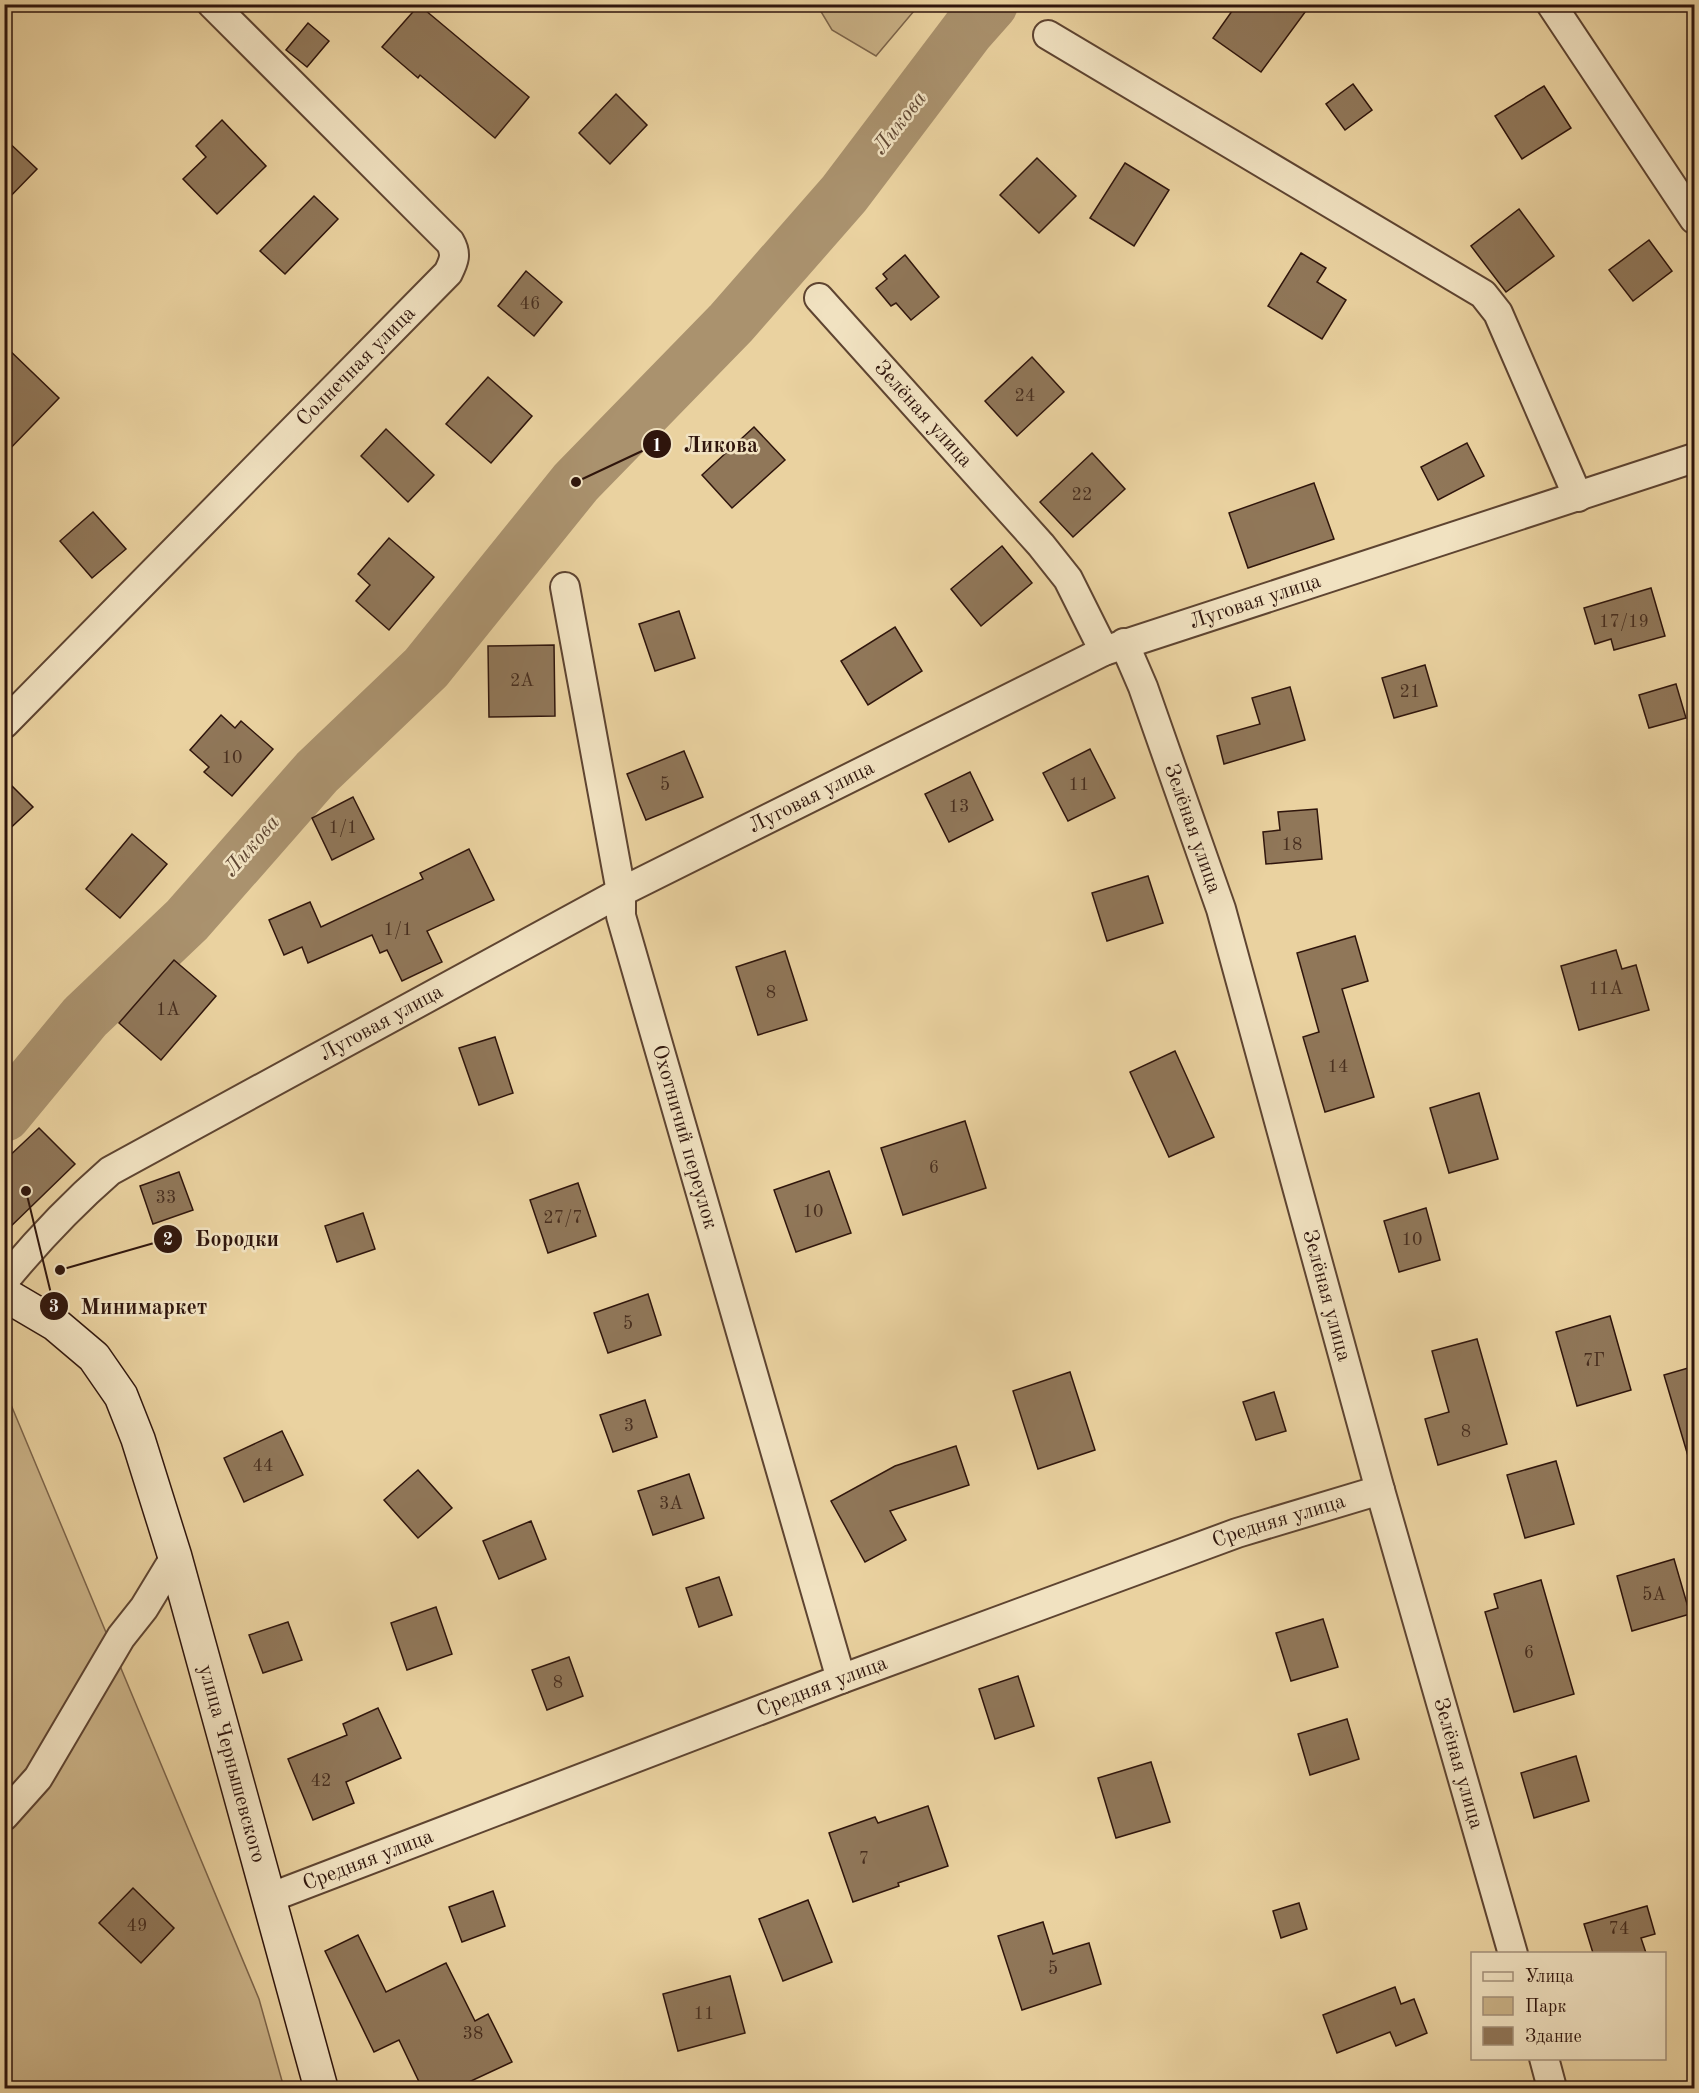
<svg xmlns="http://www.w3.org/2000/svg" width="1699" height="2093" viewBox="0 0 1699 2093" font-family="'Old Standard TT',serif">
	<rect width="100%" height="100%" fill="#ead2a0"/>
	<filter id="stains"><feTurbulence type="fractalNoise" baseFrequency=".00333" numOctaves="4"/><feColorMatrix values="0 0 0 0 .2 0 0 0 0 .09 0 0 0 0 .02 0 0 0 .5 -.17"/></filter>
	<radialGradient id="worn" r=".72"><stop offset=".6" stop-color="#630" stop-opacity="0"/><stop offset="1" stop-color="#630" stop-opacity=".3"/></radialGradient>
	<!-- green -->
	<g fill="#cab287" stroke="#7c644a" stroke-width="1.5">
		<path d="M817 5H919L876 56 832 30Z"/>
		<path d="M4 1388 259 1999 284 2088H5Z"/>
	</g>
	<g fill="none" stroke-linecap="round" stroke-linejoin="round">
		<!-- river -->
		<path stroke="#aa926e" stroke-width="54" d="M4 1115 85 1017 187 920 317 772 426 668 576 482 731 323 844 194 968 30 991 4"/>
	</g>
	<!-- building -->
	<g fill="#907759" stroke="#2f150c" stroke-width="1.5">
		<path d="M1237 4H1311L1261 72 1213 38Z"/>
		<path d="M419 5 529 97 495 138 420 75 418 78 382 47Z"/>
		<path d="M308 23 329 41 307 67 286 50Z"/>
		<path d="M1353 84 1372 110 1345 130 1326 104Z"/>
		<path d="M1544 86 1571 128 1522 159 1495 116Z"/>
		<path d="M616 94 647 125 610 164 579 133Z"/>
		<path d="M222 120 266 166 217 214 183 179 206 157 196 146Z"/>
		<path d="M4 138 37 169 4 203Z"/>
		<path d="M1037 158 1076 196 1039 233 1000 195Z"/>
		<path d="M1125 163 1169 190 1134 246 1090 218Z"/>
		<path d="M314 196 338 219 285 274 260 251Z"/>
		<path d="M1519 209 1554 256 1506 292 1471 246Z"/>
		<path d="M1649 240 1672 271 1633 301 1609 270Z"/>
		<path d="M1301 253 1326 268 1317 282 1346 300 1322 339 1268 306Z"/>
		<path d="M905 255 939 297 911 320 896 303 891 306 876 288 887 279 883 274Z"/>
		<path d="M526 271 562 302 534 336 498 306Z"/>
		<path d="M4 345 59 398 4 455Z"/>
		<path d="M1032 357 1064 392 1017 436 985 401Z"/>
		<path d="M488 377 532 416 491 463 446 424Z"/>
		<path d="M754 427 785 460 732 508 702 475Z"/>
		<path d="M386 429 434 475 408 502 361 456Z"/>
		<path d="M1467 443 1484 476 1438 500 1421 467Z"/>
		<path d="M1092 453 1125 489 1073 537 1040 502Z"/>
		<path d="M1314 483 1334 539 1248 568 1229 513Z"/>
		<path d="M93 512 126 549 92 578 60 541Z"/>
		<path d="M389 538 434 577 389 630 356 601 370 585 358 574Z"/>
		<path d="M1002 546 1032 583 981 626 951 589Z"/>
		<path d="M1651 588 1665 636 1614 650 1611 639 1595 644 1584 608Z"/>
		<path d="M679 611 695 658 655 671 639 624Z"/>
		<path d="M895 627 922 671 868 705 841 661Z"/>
		<path d="M554 645 555 716 489 717 488 646Z"/>
		<path d="M1425 665 1437 706 1394 718 1382 678Z"/>
		<path d="M1676 684 1686 718 1649 728 1639 695Z"/>
		<path d="M1290 687 1305 740 1224 764 1217 736 1260 724 1252 698Z"/>
		<path d="M221 715 235 728 241 721 273 749 232 796 204 772 209 767 190 750Z"/>
		<path d="M1090 749 1115 798 1068 821 1043 773Z"/>
		<path d="M684 751 703 797 646 820 627 774Z"/>
		<path d="M970 772 993 820 949 842 925 794Z"/>
		<path d="M4 778 33 807 4 834Z"/>
		<path d="M353 797 374 839 332 860 312 818Z"/>
		<path d="M1317 809 1322 859 1266 864 1263 832 1280 830 1278 812Z"/>
		<path d="M132 834 167 864 120 918 86 889Z"/>
		<path d="M469 849 494 900 427 931 442 962 402 981 387 950 380 953 372 935 308 963 302 947 284 955 269 920 310 902 321 927 423 879 420 873Z"/>
		<path d="M1148 876 1163 923 1107 941 1092 893Z"/>
		<path d="M1355 936 1368 981 1342 989 1374 1097 1325 1112 1303 1037 1319 1032 1297 953Z"/>
		<path d="M1616 950 1622 969 1636 965 1649 1010 1579 1030 1561 966Z"/>
		<path d="M785 951 807 1020 758 1035 736 967Z"/>
		<path d="M174 960 216 996 161 1060 119 1023Z"/>
		<path d="M495 1037 513 1093 479 1105 459 1048Z"/>
		<path d="M1175 1051 1214 1137 1169 1157 1130 1072Z"/>
		<path d="M1479 1093 1498 1159 1449 1173 1430 1108Z"/>
		<path d="M965 1121 986 1188 903 1215 881 1148Z"/>
		<path d="M39 1128 75 1164 4 1233V1161Z"/>
		<path d="M829 1171 851 1233 796 1252 774 1190Z"/>
		<path d="M179 1172 193 1210 153 1224 140 1186Z"/>
		<path d="M578 1183 596 1236 548 1253 530 1200Z"/>
		<path d="M1426 1208 1440 1260 1399 1272 1384 1221Z"/>
		<path d="M363 1213 375 1249 337 1262 325 1226Z"/>
		<path d="M648 1294 661 1335 608 1353 594 1313Z"/>
		<path d="M1610 1316 1631 1390 1577 1406 1556 1332Z"/>
		<path d="M1477 1339 1507 1444 1438 1465 1425 1419 1449 1412 1432 1351Z"/>
		<path d="M1695 1366V1455L1688 1456 1664 1375Z"/>
		<path d="M1070 1372 1095 1450 1038 1469 1013 1391Z"/>
		<path d="M1274 1392 1286 1431 1256 1440 1243 1402Z"/>
		<path d="M645 1400 657 1437 613 1452 600 1415Z"/>
		<path d="M282 1431 303 1475 244 1502 224 1458Z"/>
		<path d="M956 1446 969 1485 890 1511 906 1540 865 1562 831 1501 895 1466Z"/>
		<path d="M1556 1461 1574 1524 1525 1538 1507 1475Z"/>
		<path d="M418 1470 452 1508 418 1538 384 1500Z"/>
		<path d="M689 1474 704 1518 653 1535 638 1491Z"/>
		<path d="M531 1521 546 1559 499 1579 483 1541Z"/>
		<path d="M1674 1559 1690 1614 1632 1631 1617 1576Z"/>
		<path d="M719 1577 732 1615 699 1627 686 1588Z"/>
		<path d="M1541 1580 1574 1694 1514 1712 1485 1612 1498 1608 1494 1594Z"/>
		<path d="M436 1607 452 1654 407 1670 391 1623Z"/>
		<path d="M1323 1619 1338 1667 1291 1681 1276 1633Z"/>
		<path d="M288 1622 302 1660 263 1673 249 1635Z"/>
		<path d="M569 1657 583 1696 547 1710 532 1670Z"/>
		<path d="M1018 1676 1034 1726 995 1739 979 1689Z"/>
		<path d="M378 1708 401 1758 346 1782 354 1803 313 1820 288 1759 347 1735 343 1724Z"/>
		<path d="M1347 1719 1359 1759 1310 1775 1298 1734Z"/>
		<path d="M1576 1756 1589 1801 1534 1818 1521 1773Z"/>
		<path d="M1151 1762 1170 1822 1116 1838 1098 1778Z"/>
		<path d="M928 1806 948 1866 898 1883 899 1886 853 1902 829 1833 875 1817 878 1823Z"/>
		<path d="M133 1888 174 1928 141 1963 99 1923Z"/>
		<path d="M493 1891 505 1926 462 1942 449 1907Z"/>
		<path d="M808 1900 832 1962 783 1981 759 1919Z"/>
		<path d="M1299 1903 1307 1929 1281 1938 1273 1911Z"/>
		<path d="M1647 1906 1655 1934 1641 1938 1646 1953H1593L1584 1924Z"/>
		<path d="M1043 1922 1053 1954 1089 1943 1101 1984 1022 2010 998 1936Z"/>
		<path d="M358 1935 386 1992 446 1963 475 2021 488 2014 512 2062 456 2088H422L399 2040 374 2052 325 1951Z"/>
		<path d="M730 1976 745 2033 678 2051 663 1994Z"/>
		<path d="M1395 1987 1401 2004 1414 1999 1427 2033 1396 2046 1390 2032 1337 2053 1323 2015Z"/>
	</g>
	<g fill="none" stroke-linecap="round" stroke-linejoin="round">
		<!-- street casing -->
		<g stroke="#5e4431" stroke-width="32">
			<g id="street">
				<path d="M1551 4 1694 219"/>
				<path d="M1048 35 1483 294 1498 313 1578 497"/>
				<path id="s1" d="M819 298 1041 545 1068 579 1104 651"/>
				<path id="s2" d="M565 587 621 892V916L841 1679"/>
				<path id="s3" d="M1124 643 1143 687 1221 909 1380 1490 1513 1954"/>
				<path id="s4" d="M4 724 448 273C454 261 457 254 450 242L212 4"/>
				<path id="s5" d="M4 1281C37 1241 71 1205 110 1171L621 892 1104 651 1694 458"/>
				<path d="M4 1816 38 1778 121 1637 144 1608 175 1557"/>
				<path id="s6" d="M269 1898 841 1679 1237 1533 1380 1490"/>
				<path d="M1544 2058 1552 2088"/>
			</g>
		</g>
		<!-- secondary casing -->
		<g stroke="#2f150c" stroke-width="36">
			<g id="secondary">
				<path id="s7" d="M4 1294 55 1324 94 1357 121 1396 138 1439 175 1557 321 2088"/>
			</g>
		</g>
		<!-- street -->
		<use href="#street" stroke="#f1e2c1" stroke-width="28"/>
		<!-- secondary -->
		<use href="#secondary" stroke="#f1e2c1" stroke-width="33"/>
	</g>
	<g text-anchor="middle" dominant-baseline="central" stroke-width="5" stroke-linejoin="round" paint-order="stroke">
		<!-- number labels -->
		<g font-size="18" fill="#472e1f">
			<text x="530" y="304">46</text>
			<text x="1025" y="396">24</text>
			<text x="1082" y="495">22</text>
			<text x="1624" y="622">17/19</text>
			<text x="522" y="681">2А</text>
			<text x="1410" y="692">21</text>
			<text x="232" y="758">10</text>
			<text x="665" y="785">5</text>
			<text x="1079" y="785">11</text>
			<text x="959" y="807">13</text>
			<text x="343" y="828">1/1</text>
			<text x="1292" y="845">18</text>
			<text x="398" y="930">1/1</text>
			<text x="1606" y="989">11А</text>
			<text x="771" y="993">8</text>
			<text x="168" y="1010">1А</text>
			<text x="1338" y="1067">14</text>
			<text x="934" y="1168">6</text>
			<text x="166" y="1198">33</text>
			<text x="813" y="1212">10</text>
			<text x="563" y="1218">27/7</text>
			<text x="1412" y="1240">10</text>
			<text x="628" y="1324">5</text>
			<text x="1594" y="1361">7Г</text>
			<text x="629" y="1426">3</text>
			<text x="1466" y="1432">8</text>
			<text x="263" y="1466">44</text>
			<text x="671" y="1504">3А</text>
			<text x="1654" y="1595">5А</text>
			<text x="1529" y="1653">6</text>
			<text x="558" y="1683">8</text>
			<text x="321" y="1781">42</text>
			<text x="864" y="1859">7</text>
			<text x="137" y="1926">49</text>
			<text x="1619" y="1929">74</text>
			<text x="1053" y="1969">5</text>
			<text x="704" y="2014">11</text>
			<text x="473" y="2034">38</text>
		</g>
		<!-- street labels -->
		<g font-size="21" fill="#2f150c" stroke="#f1e2c1">
			<text stroke="none"><textPath href="#s4" startOffset="502">Солнечная улица</textPath></text>
			<text stroke="none"><textPath href="#s1" startOffset="156">Зелёная улица</textPath></text>
			<text stroke="none"><textPath href="#s5" startOffset="1434">Луговая улица</textPath></text>
			<text stroke="none"><textPath href="#s5" startOffset="948">Луговая улица</textPath></text>
			<text stroke="none"><textPath href="#s3" startOffset="198">Зелёная улица</textPath></text>
			<text stroke="none"><textPath href="#s5" startOffset="462">Луговая улица</textPath></text>
			<text stroke="none"><textPath href="#s2" startOffset="564">Охотничий переулок</textPath></text>
			<text stroke="none"><textPath href="#s3" startOffset="684">Зелёная улица</textPath></text>
			<text stroke="none"><textPath href="#s6" startOffset="1078">Средняя улица</textPath></text>
			<text stroke="none"><textPath href="#s6" startOffset="592">Средняя улица</textPath></text>
			<text stroke="none"><textPath href="#s7" startOffset="542">улица Чернышевского</textPath></text>
			<text stroke="none"><textPath href="#s3" startOffset="1170">Зелёная улица</textPath></text>
			<text stroke="none"><textPath href="#s6" startOffset="106">Средняя улица</textPath></text>
		</g>
		<!-- water labels -->
		<g font-size="22" font-style="italic" fill="#604733" stroke="#f1e2c1">
			<text transform="translate(900 123) rotate(-52)">Ликова</text>
			<text transform="translate(252 846) rotate(-49)">Ликова</text>
		</g>
	</g>
	<!-- callouts -->
	<path fill="none" stroke="#2f150c" stroke-width="2" d="M576 482L657 444M60 1270L168 1239M26 1191L54 1306"/>
	<g fill="#2f150c" stroke="#f1e2c1" stroke-width="2">
		<circle cx="576" cy="482" r="6"/>
		<circle cx="60" cy="1270" r="6"/>
		<circle cx="26" cy="1191" r="6"/>
		<circle cx="657" cy="444" r="15"/>
		<circle cx="168" cy="1239" r="15"/>
		<circle cx="54" cy="1306" r="15"/>
	</g>
	<g font-size="18" text-anchor="middle" font-weight="bold" fill="#fff">
		<text x="657" y="451">1</text>
		<text x="168" y="1245">2</text>
		<text x="54" y="1312">3</text>
	</g>
	<g font-size="22" text-anchor="middle" font-weight="bold" fill="#2f150c" stroke="#f1e2c1" stroke-width="5" stroke-linejoin="round" paint-order="stroke">
		<text x="721" y="452">Ликова</text>
		<text x="237" y="1246">Бородки</text>
		<text x="144" y="1314">Минимаркет</text>
	</g>
	<!-- margin -->
	<rect width="1699" height="2093" fill="none" stroke="#ead2a0" stroke-width="24"/>
	<rect x="6" y="6" width="1687" height="2081" fill="none" stroke="#2f150c" stroke-width="3"/>
	<rect x="12" y="12" width="1675" height="2069" fill="none" stroke="#2f150c" stroke-width="1.5"/>
	<!-- legend -->
	<rect x="1471" y="1952" width="195" height="108" fill="#f1e2c1" stroke="#a39079" stroke-width="1.5"/>
	<rect x="1483" y="1972" width="30" height="9" fill="#f1e2c1" stroke="#a39079" stroke-width="1.5"/>
	<text x="1525" y="1982" font-size="18" fill="#2f150c">Улица</text>
	<rect x="1483" y="1997" width="30" height="18" fill="#cab287" stroke="#a39079" stroke-width="1.5"/>
	<text x="1525" y="2012" font-size="18" fill="#2f150c">Парк</text>
	<rect x="1483" y="2027" width="30" height="18" fill="#907759" stroke="#a39079" stroke-width="1.5"/>
	<text x="1525" y="2042" font-size="18" fill="#2f150c">Здание</text>
	<rect width="100%" height="100%" filter="url(#stains)"/>
	<rect width="100%" height="100%" fill="url(#worn)"/>
</svg>
